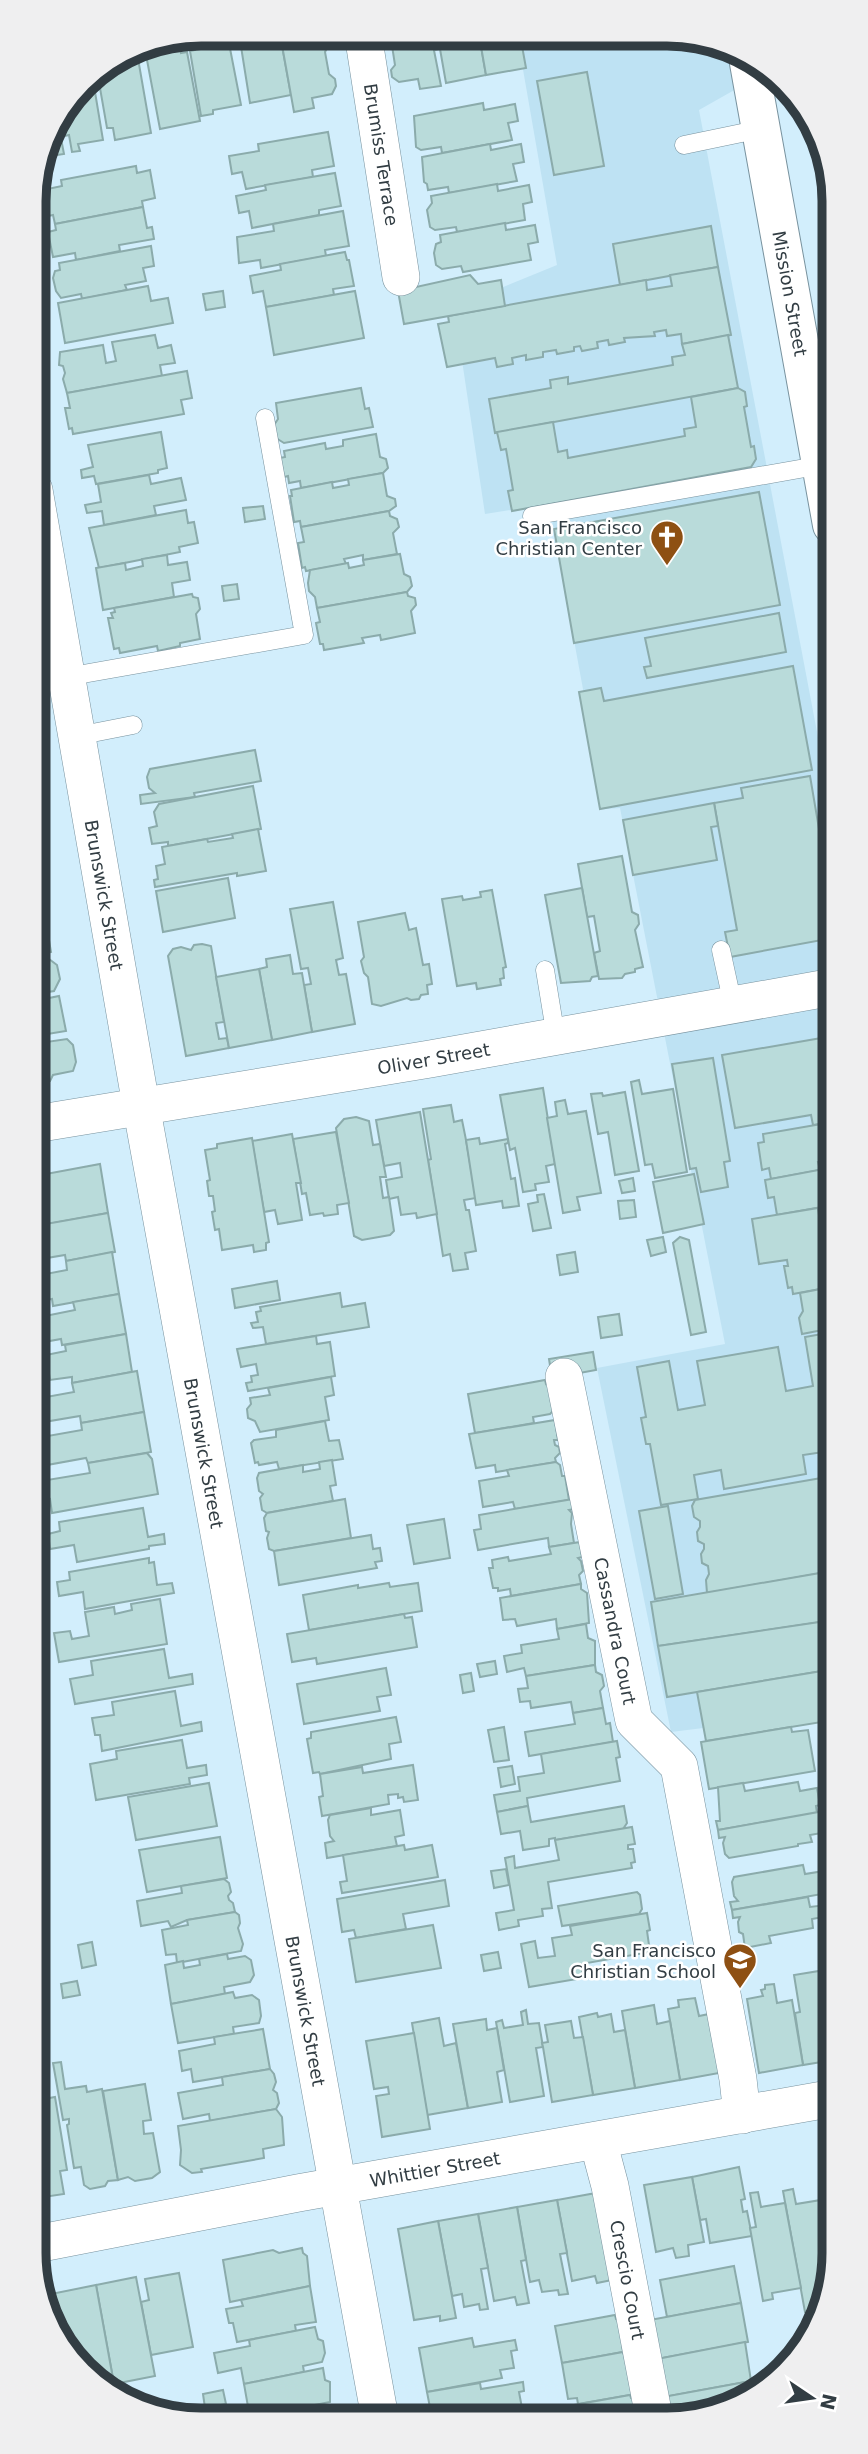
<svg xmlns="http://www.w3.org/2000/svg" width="868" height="2454" viewBox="0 0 868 2454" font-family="'DejaVu Sans',sans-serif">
	<rect width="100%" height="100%" fill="#d2eefc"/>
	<!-- built -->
	<path fill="#bee2f3" d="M517 35 700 37 766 72 699 110 832 811 834 1712 671 1732 597 1368 725 1344 620 808 605 809 549 504 485 514 454 307 557 265Z"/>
	<!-- building -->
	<g fill="#b9dbda" stroke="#8babab" stroke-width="2">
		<path d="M201 33H227L241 105 213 110V114L201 116 190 51 195 50 192 35Z"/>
		<path d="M239 34 280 35 291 95 250 103Z"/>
		<path d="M327 34 329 44 325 52 329 74 335 79 336 86 332 94 312 98 314 108 294 112 280 34Z"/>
		<path d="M385 35H431L441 86 420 89 418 79 399 82 392 77 391 70 395 65 391 39Z"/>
		<path d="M431 35H479L486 75 446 83 440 49 434 50Z"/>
		<path d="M479 35H520L526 68 486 75Z"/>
		<path d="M179 38 181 53 187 52 200 121 160 129 144 44Z"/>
		<path d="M136 47 151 133 115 140 113 128H107L97 71Z"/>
		<path d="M587 72 604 166 554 175 537 81Z"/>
		<path d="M92 74 103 140 78 144 80 151 72 152 69 135 60 137 57 118Z"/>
		<path d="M483 103 484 110 515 104 518 121 508 123 512 140 442 153 441 147 421 150 416 147 414 116Z"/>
		<path d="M57 118 64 154 44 157 50 127Z"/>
		<path d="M328 132 334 166 312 170 313 177 246 189 242 172 232 174 229 156 259 151 258 144Z"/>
		<path d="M490 144 491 150 521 144 524 162 513 164 517 181 449 193 448 187 428 190 427 184 424 182 422 157Z"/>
		<path d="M136 166 137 173 150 170 155 198 142 201 143 207 55 224 53 215 44 217 38 209V191L62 186 61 180Z"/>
		<path d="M335 173 341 206 319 210V215L252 228 249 211 239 213 236 196 266 190 265 185Z"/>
		<path d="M497 184 498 191 529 185 532 202 523 204 525 220 457 232 456 227 435 230 430 227 427 210 432 203 431 196Z"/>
		<path d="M143 207 147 228 152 227 154 239 119 245 120 251 76 260 75 253 53 257 48 232 56 230 55 224Z"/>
		<path d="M343 211 349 246 325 250 326 256 261 268 260 260 239 263 237 237 274 231 273 224Z"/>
		<path d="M505 223 506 230 535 225 538 242 528 244 531 260 463 272 461 266 442 269 436 265 434 253 436 244 441 242 440 235Z"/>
		<path d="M711 226 718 267 620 285 613 244Z"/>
		<path d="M151 246 154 266 143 268 146 281 125 285 127 290 82 299 81 294 61 298 56 291 53 278 55 271 60 270 59 263Z"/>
		<path d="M345 252 347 260H349L354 286 333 289 334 295 266 307 263 291 253 293 250 276 281 270 280 264Z"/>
		<path d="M718 267 731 335 682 344 681 334 667 336 666 330 654 332 655 336 624 338 625 342 609 345 608 340 597 342 598 348 582 351 580 346 574 347V351L557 354 556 350 543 352V357L526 360V355L512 358 513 364 497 367 495 358 447 367 438 324 449 322 448 316 646 280 647 290 672 286 670 275Z"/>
		<path d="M470 275 478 284 501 280 505 306 404 324 398 291Z"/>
		<path d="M148 286 151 301 168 298 173 323 65 343 58 303Z"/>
		<path d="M223 291 225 307 206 310 203 294Z"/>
		<path d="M355 291 364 338 274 355 266 307Z"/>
		<path d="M155 335 158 348 171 345 175 363 160 365 162 376 67 393 63 379 65 373 63 366 59 365 60 352 103 345 106 363 116 361 112 342Z"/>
		<path d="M728 335 738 388 495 433 489 399 551 388 550 380 568 377V384L673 365 672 357 685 355 682 344Z"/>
		<path d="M187 371 192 398 181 400 184 414 73 434 72 428 69 429 65 408H70L67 393Z"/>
		<path d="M361 388 365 409 369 408 373 427 284 443 276 438 274 425 278 419 276 403Z"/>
		<path d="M738 388 745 392 747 406 744 407 751 447 754 446 756 459 751 467 512 511 508 491 513 490 506 449 501 450 497 432 553 422 558 452 567 450 568 458 685 436 684 429 696 427 691 397Z"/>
		<path d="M161 432 167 468 158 470V473L96 484 94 476 82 478 81 470 93 467 88 445Z"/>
		<path d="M376 434 380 457 386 459 388 468 383 473 301 488 300 481 289 483 288 476 284 477 280 458 285 457 284 451 325 443 326 449 343 446V440Z"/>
		<path d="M383 473 387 496 395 499 396 506 389 511 301 527 300 521 294 522 290 496H292L291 490 332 482 333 488 349 485 348 479Z"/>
		<path d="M149 475 151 484 181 478 186 500 154 506 156 515 104 525 102 511 87 513 85 505 101 502 98 484Z"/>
		<path d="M759 492 780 605 574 643 554 529Z"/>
		<path d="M263 506 265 519 245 522 243 508Z"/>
		<path d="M186 510 188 523 194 522 198 543 179 547 180 552 99 568 89 528Z"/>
		<path d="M389 511 390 516 397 519 399 527 393 533 397 554 363 560V555L344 559 346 564 306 571 305 567 302 568 298 543 304 542 301 527Z"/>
		<path d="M400 554 404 574 410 577 412 586 407 592 317 608 315 597 309 591 308 583 310 570 348 563 349 568 364 565 363 560Z"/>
		<path d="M167 555 168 565 187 562 190 580 172 583 174 597 103 610 96 568 125 563 126 570 143 566 142 559Z"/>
		<path d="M237 584 239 599 224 601 222 586Z"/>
		<path d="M407 592 408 596 415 598 416 605 411 611 415 633 381 640 380 635 362 638 364 643 324 650 323 644H320L316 623 320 622 317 608Z"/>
		<path d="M192 594 193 597 198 598 200 609 196 614 200 639 180 643V646L158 651 157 646 120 653 119 648 114 649 108 618H113L111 613 115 612 114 608Z"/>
		<path d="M779 613 786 652 647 678 644 667 651 666 645 638Z"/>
		<path d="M793 666 812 770 600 809 579 692 601 688 604 701Z"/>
		<path d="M255 750 261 781 194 793 195 797 141 804 140 795 155 793 149 788 147 777 150 769Z"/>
		<path d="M810 776 832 905 833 938 730 957 725 932 737 930 714 803 743 798 741 788Z"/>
		<path d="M253 786 261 829 168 846V842L152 844 149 828 157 826 154 812 159 804Z"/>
		<path d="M714 803 718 826 711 827 717 860 633 875 623 820Z"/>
		<path d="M258 829 266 871 237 876V873L155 887 154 880 158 879 156 866 165 864 162 847 207 839 208 842 233 838 232 834Z"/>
		<path d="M622 856 632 912 638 915 639 924 635 930 643 967 635 969V972L625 974 622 978 599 979 594 953 600 951 594 916 587 917 578 864Z"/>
		<path d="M35 873 42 885 45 901 43 913 35 915Z"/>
		<path d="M228 878 235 918 163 932 156 891Z"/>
		<path d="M582 888 598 976 592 977 590 981 561 983 545 895Z"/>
		<path d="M492 890 506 967 503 968 504 978 500 979 501 985 477 989 476 983 457 986 442 899 462 896 463 900 481 897 480 892Z"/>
		<path d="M333 902 343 958 336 960 339 975 346 974 355 1024 312 1032 304 985 311 984 308 968 301 969 290 909Z"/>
		<path d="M41 913 42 917H45L51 952 35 955V915Z"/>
		<path d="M405 913 409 930 416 928 423 965 429 964 432 984 427 985 428 994 421 995 419 999 411 1000 407 998 381 1006 372 1004 368 977 364 973 361 961 364 957 358 922Z"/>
		<path d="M202 944 211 946 224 1022 216 1023 219 1039 227 1038 229 1048 186 1056 168 956 173 949 181 947 191 950 194 945Z"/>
		<path d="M48 953 49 959 57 965 60 979 54 991 35 994V955Z"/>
		<path d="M290 955 293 974 302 973 312 1032 272 1040 259 969 267 967 266 959Z"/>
		<path d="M259 969 272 1040 229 1048 216 977Z"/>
		<path d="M35 994H37L39 1000 59 996 66 1031 35 1036Z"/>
		<path d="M45 1034 47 1042 67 1039 73 1045 76 1062 73 1071 53 1075 50 1081 42 1082 35 1078V1036Z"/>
		<path d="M833 1036V1122L813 1125 811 1115 735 1128 722 1055Z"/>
		<path d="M713 1058 730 1161 724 1162 728 1187 701 1192 696 1168 690 1169 672 1064Z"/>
		<path d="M639 1080 642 1094 673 1089 687 1172 655 1178 652 1164 645 1165 631 1082Z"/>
		<path d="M543 1088 555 1164 546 1166 549 1182 535 1184 536 1190 523 1192 515 1148 510 1150 500 1095Z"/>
		<path d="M625 1092 639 1171 615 1175 608 1132 598 1134 591 1094 602 1093 603 1096Z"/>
		<path d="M565 1100 568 1114 586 1111 601 1193 577 1197 580 1210 563 1213 547 1118 557 1116 555 1102Z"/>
		<path d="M451 1105 454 1122 462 1120 466 1140 476 1198 464 1200 466 1210H469L476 1251 465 1253 468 1269 453 1271 450 1254 443 1256 428 1160 431 1159 423 1109Z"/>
		<path d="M420 1112 437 1214 417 1218 416 1213 401 1215 398 1197 389 1199 386 1180 402 1177 400 1163 384 1166 376 1120Z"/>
		<path d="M356 1117 369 1121 373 1145 380 1144 386 1177H380L383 1198 389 1197 394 1231 390 1235 362 1240 354 1236 336 1128 344 1119Z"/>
		<path d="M833 1122V1168H829L827 1160 818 1162 820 1170 771 1179 769 1168 762 1170 758 1143 764 1142 763 1134Z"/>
		<path d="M336 1132 349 1203 337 1205 338 1214 324 1216 323 1213 310 1215 306 1193 302 1194 293 1139Z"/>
		<path d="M292 1134 301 1183H296L302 1220 278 1224 275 1210 264 1212 252 1141Z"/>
		<path d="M252 1138 269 1242 266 1243V1250L254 1252 253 1245 222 1250 219 1229 215 1230 212 1212 215 1211 213 1196H209L207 1181 210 1180 205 1150 217 1148V1144Z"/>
		<path d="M479 1138 480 1144 508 1139V1143L505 1144 511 1179 515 1178 519 1206 503 1208 502 1201 476 1205 466 1140Z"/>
		<path d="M100 1164 108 1213 37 1226 35 1176Z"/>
		<path d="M829 1168H833V1205L777 1215 774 1197 768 1198 765 1180Z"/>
		<path d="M694 1174 704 1224 663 1233 653 1182Z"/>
		<path d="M633 1178 635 1191 622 1193 619 1181Z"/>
		<path d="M544 1194 551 1228 533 1231 528 1204 538 1202 537 1195Z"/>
		<path d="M634 1200 636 1217 620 1219 618 1201Z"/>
		<path d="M833 1205V1274L829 1275 831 1287 793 1294 792 1287 788 1288 784 1266H788L787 1260 759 1264 752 1219 818 1208 820 1222 832 1219 830 1206Z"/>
		<path d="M108 1213 115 1252 66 1261 65 1255 35 1260V1232L41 1231 40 1225Z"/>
		<path d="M663 1237 666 1252 651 1256 647 1240Z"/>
		<path d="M680 1237 689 1240 706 1332 691 1335 673 1243Z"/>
		<path d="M112 1252 119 1294 53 1306 52 1299 35 1302V1276L67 1270 66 1261Z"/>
		<path d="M575 1252 578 1272 560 1275 557 1255Z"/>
		<path d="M277 1281 280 1300 235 1308 232 1289Z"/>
		<path d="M831 1287 833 1328 802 1334 799 1318 803 1311 800 1293Z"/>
		<path d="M340 1293 342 1307 365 1303 369 1327 266 1344 263 1327 253 1328 251 1323 258 1322 256 1312 261 1311 260 1307Z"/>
		<path d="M119 1294 126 1334 62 1345 61 1339 44 1342 40 1317 75 1310 73 1302Z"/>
		<path d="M619 1314 622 1335 601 1338 598 1317Z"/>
		<path d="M833 1332V1468L830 1451 803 1455 806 1474 724 1489 721 1470 694 1475 698 1499 661 1505 650 1444H646L641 1418 646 1417 637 1367 669 1361 678 1410 705 1405 697 1361 778 1347 786 1391 813 1386 805 1337Z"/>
		<path d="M126 1334 132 1372 72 1383V1377L50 1380 46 1355 66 1351 65 1345Z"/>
		<path d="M316 1336 317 1344 330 1342 335 1376 248 1391 246 1383 252 1382 251 1376 258 1375 256 1364 241 1367 237 1349Z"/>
		<path d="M593 1352 596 1370 552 1378 549 1359Z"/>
		<path d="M137 1371 144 1412 81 1423 80 1416 38 1423 35 1399 74 1392 72 1383Z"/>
		<path d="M331 1377 334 1395 325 1397 329 1420 260 1432 255 1421 248 1418 247 1409 251 1404 250 1398 270 1395 268 1388Z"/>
		<path d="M545 1380 546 1384 548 1383 553 1411 550 1414 533 1417 534 1423 475 1433 468 1394Z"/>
		<path d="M144 1412 151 1452 88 1463 86 1458 47 1465 42 1437 82 1430 81 1423Z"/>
		<path d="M555 1420 558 1440H554L555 1445 559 1447 560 1453 555 1458 556 1462 496 1472 495 1465 476 1468 469 1434Z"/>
		<path d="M325 1421 329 1441 339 1440 343 1459 279 1469 277 1462 259 1465 258 1462 255 1463 251 1443 254 1440 276 1437V1430Z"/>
		<path d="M147 1453 152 1459 158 1494 52 1513 50 1499 36 1502 35 1482 90 1473 88 1463Z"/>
		<path d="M332 1460 336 1485 330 1486 333 1501 267 1513 262 1510 260 1498 263 1494 259 1491 257 1478 259 1473 303 1465V1472L320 1469 319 1462Z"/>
		<path d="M556 1462 560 1465 562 1476H565L569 1500 515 1509 513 1502 483 1507 479 1481 509 1476 507 1470Z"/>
		<path d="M833 1476V1571L707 1593 706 1580 709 1574 708 1566 702 1563 701 1554 704 1549V1544L698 1541 697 1532 700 1527V1521L694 1517 692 1506 695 1500Z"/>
		<path d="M345 1499 351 1538 274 1551 269 1549 267 1538 269 1532 266 1531 264 1518 267 1513Z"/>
		<path d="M573 1499 575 1509 569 1510 572 1513 571 1524 574 1543 549 1547 548 1538 478 1550 474 1530 481 1529 479 1515Z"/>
		<path d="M668 1506 683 1594 655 1599 639 1511Z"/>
		<path d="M143 1508 148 1537 164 1534 165 1544 149 1546V1549L77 1562 74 1545 50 1549 48 1534 60 1531 59 1522Z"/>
		<path d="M444 1519 450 1558 414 1564 407 1525Z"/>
		<path d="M371 1535 373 1549 380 1548 382 1561 375 1562 377 1568 279 1585 274 1551Z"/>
		<path d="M580 1542 582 1557 578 1558 581 1561 583 1571 579 1575 581 1584 511 1596 510 1589 498 1591V1588H493L489 1568H493L492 1560 508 1557 509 1561 551 1554 549 1547Z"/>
		<path d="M149 1558V1563L154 1562 157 1585 172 1583 174 1593 85 1609 83 1592 59 1596 57 1582 70 1580 69 1572Z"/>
		<path d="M833 1571V1620L828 1621 820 1573Z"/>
		<path d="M820 1573 828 1621 658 1646 651 1602Z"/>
		<path d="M389 1583 390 1587 418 1583 422 1611 309 1630 303 1595 358 1585V1588Z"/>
		<path d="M581 1584V1589L587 1593 589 1623 557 1629 556 1619 517 1626 515 1619 503 1620 500 1598Z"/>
		<path d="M160 1599 167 1644 59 1662 54 1633 70 1631 72 1639 89 1636 85 1612 114 1607 115 1614 132 1610 131 1604Z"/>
		<path d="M404 1614 405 1618 412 1617 417 1647 317 1664 316 1658 292 1662 287 1634Z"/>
		<path d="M833 1620 834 1669 667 1697 658 1646Z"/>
		<path d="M586 1624 588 1638 595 1641V1665L526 1676 524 1668 507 1672 504 1656 522 1653 521 1645 559 1639 557 1629Z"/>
		<path d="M164 1649 169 1678 192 1674 193 1684 75 1704 70 1679 93 1675 91 1661Z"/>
		<path d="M495 1661 497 1674 480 1677 477 1664Z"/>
		<path d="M595 1665 596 1672 602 1675 604 1686 600 1691 603 1708 573 1713 571 1702 531 1708 530 1701 520 1702 518 1689 528 1688 526 1676Z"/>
		<path d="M386 1668 391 1695 377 1697 380 1711 304 1724 297 1684Z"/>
		<path d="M834 1669V1720L706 1741 697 1692Z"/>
		<path d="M471 1673 474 1691 463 1693 460 1675Z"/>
		<path d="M175 1691 181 1726 201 1722 202 1731 102 1751 100 1735H95L92 1718 114 1715 112 1702Z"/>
		<path d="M603 1708 606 1724 610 1723 613 1742 529 1756 525 1732 575 1724 573 1713Z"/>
		<path d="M396 1717 401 1742 389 1744 391 1759 320 1774 319 1772 313 1773 307 1739 311 1738V1732Z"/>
		<path d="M504 1727 509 1760 494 1762 488 1730Z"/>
		<path d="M791 1727 792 1732 808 1730 815 1771 709 1789 701 1742Z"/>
		<path d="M182 1740 187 1768 206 1765 207 1775 189 1778 190 1784 96 1800 90 1764 117 1759 116 1751Z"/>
		<path d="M617 1741 620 1757 616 1758 620 1781 527 1798 528 1806 497 1812 494 1795 520 1791 518 1777 544 1773 541 1754Z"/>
		<path d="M413 1765 418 1800 404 1802 403 1797 398 1798V1794L388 1795 389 1804 322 1816 319 1797 323 1796 320 1774 362 1767 363 1773Z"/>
		<path d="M512 1766 515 1784 501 1787 498 1768Z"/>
		<path d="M798 1782 800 1791 817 1788 820 1805 816 1806 817 1813 718 1830 716 1821H720L718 1787 743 1783 745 1791Z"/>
		<path d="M209 1783 217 1826 136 1840 128 1797Z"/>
		<path d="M528 1806 531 1822 624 1806 627 1823 623 1829 555 1840V1838L549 1839V1846L523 1850 520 1831 501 1834 497 1812Z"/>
		<path d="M371 1808V1815L400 1810 404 1835 395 1837 397 1846 327 1858 325 1843 334 1841 330 1836 328 1820 330 1815Z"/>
		<path d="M824 1811 827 1832 810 1835 812 1842 798 1844V1846L729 1858 725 1854 723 1843 725 1837 719 1838 718 1830Z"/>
		<path d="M632 1827 635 1844 628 1845V1849H633L635 1862 631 1863 632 1868 548 1882 552 1908 542 1909 543 1916 518 1920 519 1926 499 1930 496 1913 514 1910 505 1858 514 1856 515 1868 559 1860 555 1840Z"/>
		<path d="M220 1837 227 1878 147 1892 139 1850Z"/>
		<path d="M404 1845 405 1850 432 1845 438 1877 342 1893 340 1882 347 1881 343 1855Z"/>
		<path d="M803 1865 805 1874 830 1870 833 1892 732 1910 730 1902 738 1901 734 1896 732 1882 734 1877Z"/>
		<path d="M506 1869 509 1885 494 1888 491 1871Z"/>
		<path d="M224 1879 229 1883 231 1892 228 1896 229 1900 233 1903 235 1912 187 1920 171 1927 168 1921 141 1926 137 1901 182 1893 181 1886Z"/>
		<path d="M445 1880 449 1906 403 1914 406 1929 356 1938 354 1930 342 1932 337 1899Z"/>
		<path d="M637 1892 640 1895 642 1909 639 1914 562 1926 558 1906Z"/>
		<path d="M808 1897 810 1907 826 1905 828 1916 812 1919 813 1928 769 1936 771 1943 745 1948 743 1934 739 1932 738 1922 740 1917 733 1918 732 1910Z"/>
		<path d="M235 1912 239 1915 240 1923 238 1928 243 1944 241 1951 177 1963 176 1954 166 1955 162 1930 188 1925 187 1920Z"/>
		<path d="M647 1913 650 1930 647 1931 650 1952 581 1964 583 1978 529 1987 521 1944 535 1941 538 1958 555 1956 552 1938 572 1935 570 1926Z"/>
		<path d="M433 1925 441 1968 356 1982 349 1939Z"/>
		<path d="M92 1942 96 1965 82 1968 78 1945Z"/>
		<path d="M498 1952 501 1968 484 1971 481 1955Z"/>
		<path d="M227 1954 228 1959 245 1956 251 1960 254 1975 250 1982 224 1987 225 1994 171 2004 165 1965 183 1961 184 1968 200 1965 199 1959Z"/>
		<path d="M819 1971 823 1993 834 1991V2060L803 2065 795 2013 800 2012 794 1975Z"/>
		<path d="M77 1981 80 1995 63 1998 61 1984Z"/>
		<path d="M774 1984 777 2003 792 2000 803 2065 759 2073 747 1999 763 1996 761 1990 765 1989V1985Z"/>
		<path d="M233 1992 235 1998 252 1995 259 2000 261 2016 259 2023 233 2027 234 2034 178 2043 171 2004Z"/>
		<path d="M695 1998 699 2016 709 2014 719 2073 680 2080 668 2009 679 2007 678 2000Z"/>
		<path d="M654 2005 657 2024 670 2021 680 2080 635 2088 622 2011Z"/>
		<path d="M526 2010 528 2024 539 2023 543 2047 536 2048 544 2096 510 2102 496 2022 502 2020 504 2028 523 2025 521 2012Z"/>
		<path d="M597 2013 598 2017 611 2014 614 2032 625 2030 635 2088 593 2095 579 2017Z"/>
		<path d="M439 2018 444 2046 456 2043 468 2108 427 2115 412 2023Z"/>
		<path d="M486 2019 487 2030 497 2028 504 2070 497 2072 502 2102 468 2108 453 2024Z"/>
		<path d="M571 2021 574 2038 583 2037 593 2095 552 2102 543 2047 542 2043 548 2042 545 2025Z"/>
		<path d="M263 2029 270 2069 193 2082 191 2069 182 2071 179 2051 215 2044 214 2037Z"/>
		<path d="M414 2033 430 2129 382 2137 376 2096 389 2094 388 2087 374 2089 366 2041Z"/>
		<path d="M61 2062 65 2089 86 2086 87 2092 102 2089 118 2180 108 2181 105 2186 90 2189 84 2185 81 2167 74 2168 67 2125 69 2124V2119L63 2120 53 2063Z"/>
		<path d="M270 2069 274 2074 276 2082 273 2090 277 2093 279 2103 276 2109 210 2121 209 2114 183 2119 178 2093 223 2085 222 2077Z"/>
		<path d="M145 2084 151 2120 143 2121 144 2134 153 2133 160 2172 152 2178 135 2181 128 2177 118 2180 103 2091Z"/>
		<path d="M42 2087 44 2099 55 2097 67 2170 60 2171 64 2194 44 2197 43 2195 36 2196V2088Z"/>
		<path d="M276 2109 282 2117 284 2145 263 2149 264 2158 201 2169 202 2172 192 2173 180 2165 181 2150 178 2126Z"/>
		<path d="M739 2167 745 2199 741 2200 743 2212 747 2211 752 2236 710 2243 706 2219 700 2220 692 2177Z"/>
		<path d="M692 2177 704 2242 688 2245 689 2256 676 2258 673 2248 656 2252 644 2185Z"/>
		<path d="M793 2189 796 2204 827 2199 834 2241V2258L830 2259 833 2271 822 2317 814 2330 810 2311 805 2312 783 2191Z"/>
		<path d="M758 2192 761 2207 785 2203 801 2288 772 2293 773 2299 763 2301 750 2228 756 2227 750 2193Z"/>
		<path d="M596 2193 612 2280 597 2283 595 2276 572 2281 557 2200Z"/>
		<path d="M834 2194V2241L827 2199Z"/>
		<path d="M557 2200 567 2253 560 2254 568 2294 559 2295 558 2290 542 2292 539 2280 530 2282 517 2207Z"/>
		<path d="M517 2207 526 2260 521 2261 529 2303 517 2305 515 2297 494 2301 478 2214Z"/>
		<path d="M478 2214 488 2268 481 2269 488 2309 480 2310 479 2304 464 2307 462 2294 452 2296 438 2221Z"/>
		<path d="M438 2221 456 2318 440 2321V2316L414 2320 398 2229Z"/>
		<path d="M302 2248 303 2253 307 2256 310 2286 230 2302 223 2260 273 2250 279 2253Z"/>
		<path d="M734 2266 741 2303 667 2317 660 2280Z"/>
		<path d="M179 2273 193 2347 151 2355 141 2302 149 2300 145 2279Z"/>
		<path d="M136 2277 155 2376 114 2384 96 2285Z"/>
		<path d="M96 2285 114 2384 107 2385 83 2372 56 2323 51 2294Z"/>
		<path d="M310 2286 316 2322 295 2325 296 2331 237 2342 233 2323H229L226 2309 243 2306 241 2300Z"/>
		<path d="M741 2303 748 2342 657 2359 650 2320Z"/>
		<path d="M615 2315 616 2319 620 2318 623 2352 562 2363 555 2326Z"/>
		<path d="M315 2327 318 2339 323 2341 325 2353 322 2362 303 2366 304 2372 244 2384 241 2368 218 2373 214 2353 250 2346 249 2340Z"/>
		<path d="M472 2338 474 2347 515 2340 517 2350 511 2351 514 2368 500 2370 502 2378 427 2392 419 2348Z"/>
		<path d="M745 2342 751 2381 664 2397 657 2359Z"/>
		<path d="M623 2352 636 2394 578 2404 577 2398 568 2399 562 2363Z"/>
		<path d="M323 2368 325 2380 330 2382V2402L309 2406 310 2412 281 2418H250L244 2384Z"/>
		<path d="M751 2381 754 2396 751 2398 700 2417H667L663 2397Z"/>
		<path d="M523 2382 524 2391 519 2392 522 2408 508 2411 509 2418H432L427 2392 480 2383 481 2389Z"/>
		<path d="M223 2390 226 2404 205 2408 203 2394Z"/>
		<path d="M630 2395 631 2398H635L638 2417H570L568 2406Z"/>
		<path d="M339 2406 341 2418H281Z"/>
	</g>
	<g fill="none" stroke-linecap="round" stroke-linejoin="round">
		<!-- service casing -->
		<g stroke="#78929e" stroke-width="19">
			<g id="service">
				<path d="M684 145 761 129"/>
				<path d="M532 516 822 465"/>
				<path d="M66 677 304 635 265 418"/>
				<path d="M77 736 133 725"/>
				<path d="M721 950 733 1005"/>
				<path d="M545 970 556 1037"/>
			</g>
		</g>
		<!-- minor casing -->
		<g stroke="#78929e" stroke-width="38">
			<g id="minor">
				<path id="s1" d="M363 34 401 277"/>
				<path id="s2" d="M34 490 141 1105 380 2418"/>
				<path id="s3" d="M35 1124 430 1059 833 987"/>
				<path id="s4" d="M564 1377 634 1721 679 1766 738 2079 742 2115"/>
				<path id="s5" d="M598 2141 610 2186 654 2417"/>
				<path id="s6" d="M36 2244 298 2193 834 2098"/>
			</g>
		</g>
		<!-- secondary casing -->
		<g stroke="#78929e" stroke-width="40">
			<g id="secondary">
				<path id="s7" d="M749 63 832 525"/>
			</g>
		</g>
		<!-- service -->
		<use href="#service" stroke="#fff" stroke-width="18"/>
		<!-- minor -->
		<use href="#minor" stroke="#fff" stroke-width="37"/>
		<!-- secondary -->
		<use href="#secondary" stroke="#fff" stroke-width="38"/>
	</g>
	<!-- icons -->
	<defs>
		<g id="church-pin" transform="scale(1.75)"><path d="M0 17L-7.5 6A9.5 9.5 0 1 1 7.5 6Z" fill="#8e5013" stroke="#fff"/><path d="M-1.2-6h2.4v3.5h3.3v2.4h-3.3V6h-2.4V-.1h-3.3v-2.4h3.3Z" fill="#fff"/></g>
		<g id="school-pin" transform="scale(1.75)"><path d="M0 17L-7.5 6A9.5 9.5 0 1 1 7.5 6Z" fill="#8e5013" stroke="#fff"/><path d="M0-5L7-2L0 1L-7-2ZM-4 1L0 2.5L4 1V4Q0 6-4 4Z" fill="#fff"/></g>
	</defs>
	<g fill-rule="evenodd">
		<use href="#church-pin" x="667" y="537"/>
		<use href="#school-pin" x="740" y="1960"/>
	</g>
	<g text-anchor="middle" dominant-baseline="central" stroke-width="5" stroke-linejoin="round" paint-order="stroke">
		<!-- street labels -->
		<g font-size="18" fill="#323d43" stroke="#fff">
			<text stroke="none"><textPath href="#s1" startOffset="122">Brumiss Terrace</textPath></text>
			<text stroke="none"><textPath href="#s7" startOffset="234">Mission Street</textPath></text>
			<text stroke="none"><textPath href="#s2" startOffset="411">Brunswick Street</textPath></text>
			<text stroke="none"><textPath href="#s3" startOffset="404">Oliver Street</textPath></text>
			<text stroke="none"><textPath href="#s2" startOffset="978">Brunswick Street</textPath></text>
			<text stroke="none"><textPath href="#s4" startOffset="259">Cassandra Court</textPath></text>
			<text stroke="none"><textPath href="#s2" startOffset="1545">Brunswick Street</textPath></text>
			<text stroke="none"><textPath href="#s6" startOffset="406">Whittier Street</textPath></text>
			<text stroke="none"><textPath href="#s5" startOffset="142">Crescio Court</textPath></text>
		</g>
		<!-- poi labels -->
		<g font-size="18" fill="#323d43" stroke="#fff" text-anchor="end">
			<text x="642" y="527">San Francisco<tspan x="642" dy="21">Christian Center</tspan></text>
			<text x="716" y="1950">San Francisco<tspan x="716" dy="21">Christian School</tspan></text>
		</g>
	</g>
	<!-- crop -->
	<path d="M0 0H868V2454H0ZM201 46H667A155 155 0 0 1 822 201V2253A155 155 0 0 1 667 2408H201A155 155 0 0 1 46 2253V201A155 155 0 0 1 201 46Z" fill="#efeff0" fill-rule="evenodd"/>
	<path fill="none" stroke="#323d43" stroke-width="9" d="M201 46H667A155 155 0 0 1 822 201V2253A155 155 0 0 1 667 2408H201A155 155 0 0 1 46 2253V201A155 155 0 0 1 201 46Z"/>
	<!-- north arrow -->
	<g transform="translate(812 2398) rotate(103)" stroke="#ffffff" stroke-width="5" paint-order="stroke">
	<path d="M0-5L12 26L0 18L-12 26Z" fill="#323d43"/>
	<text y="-10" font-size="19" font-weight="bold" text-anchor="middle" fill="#323d43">N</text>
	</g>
</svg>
